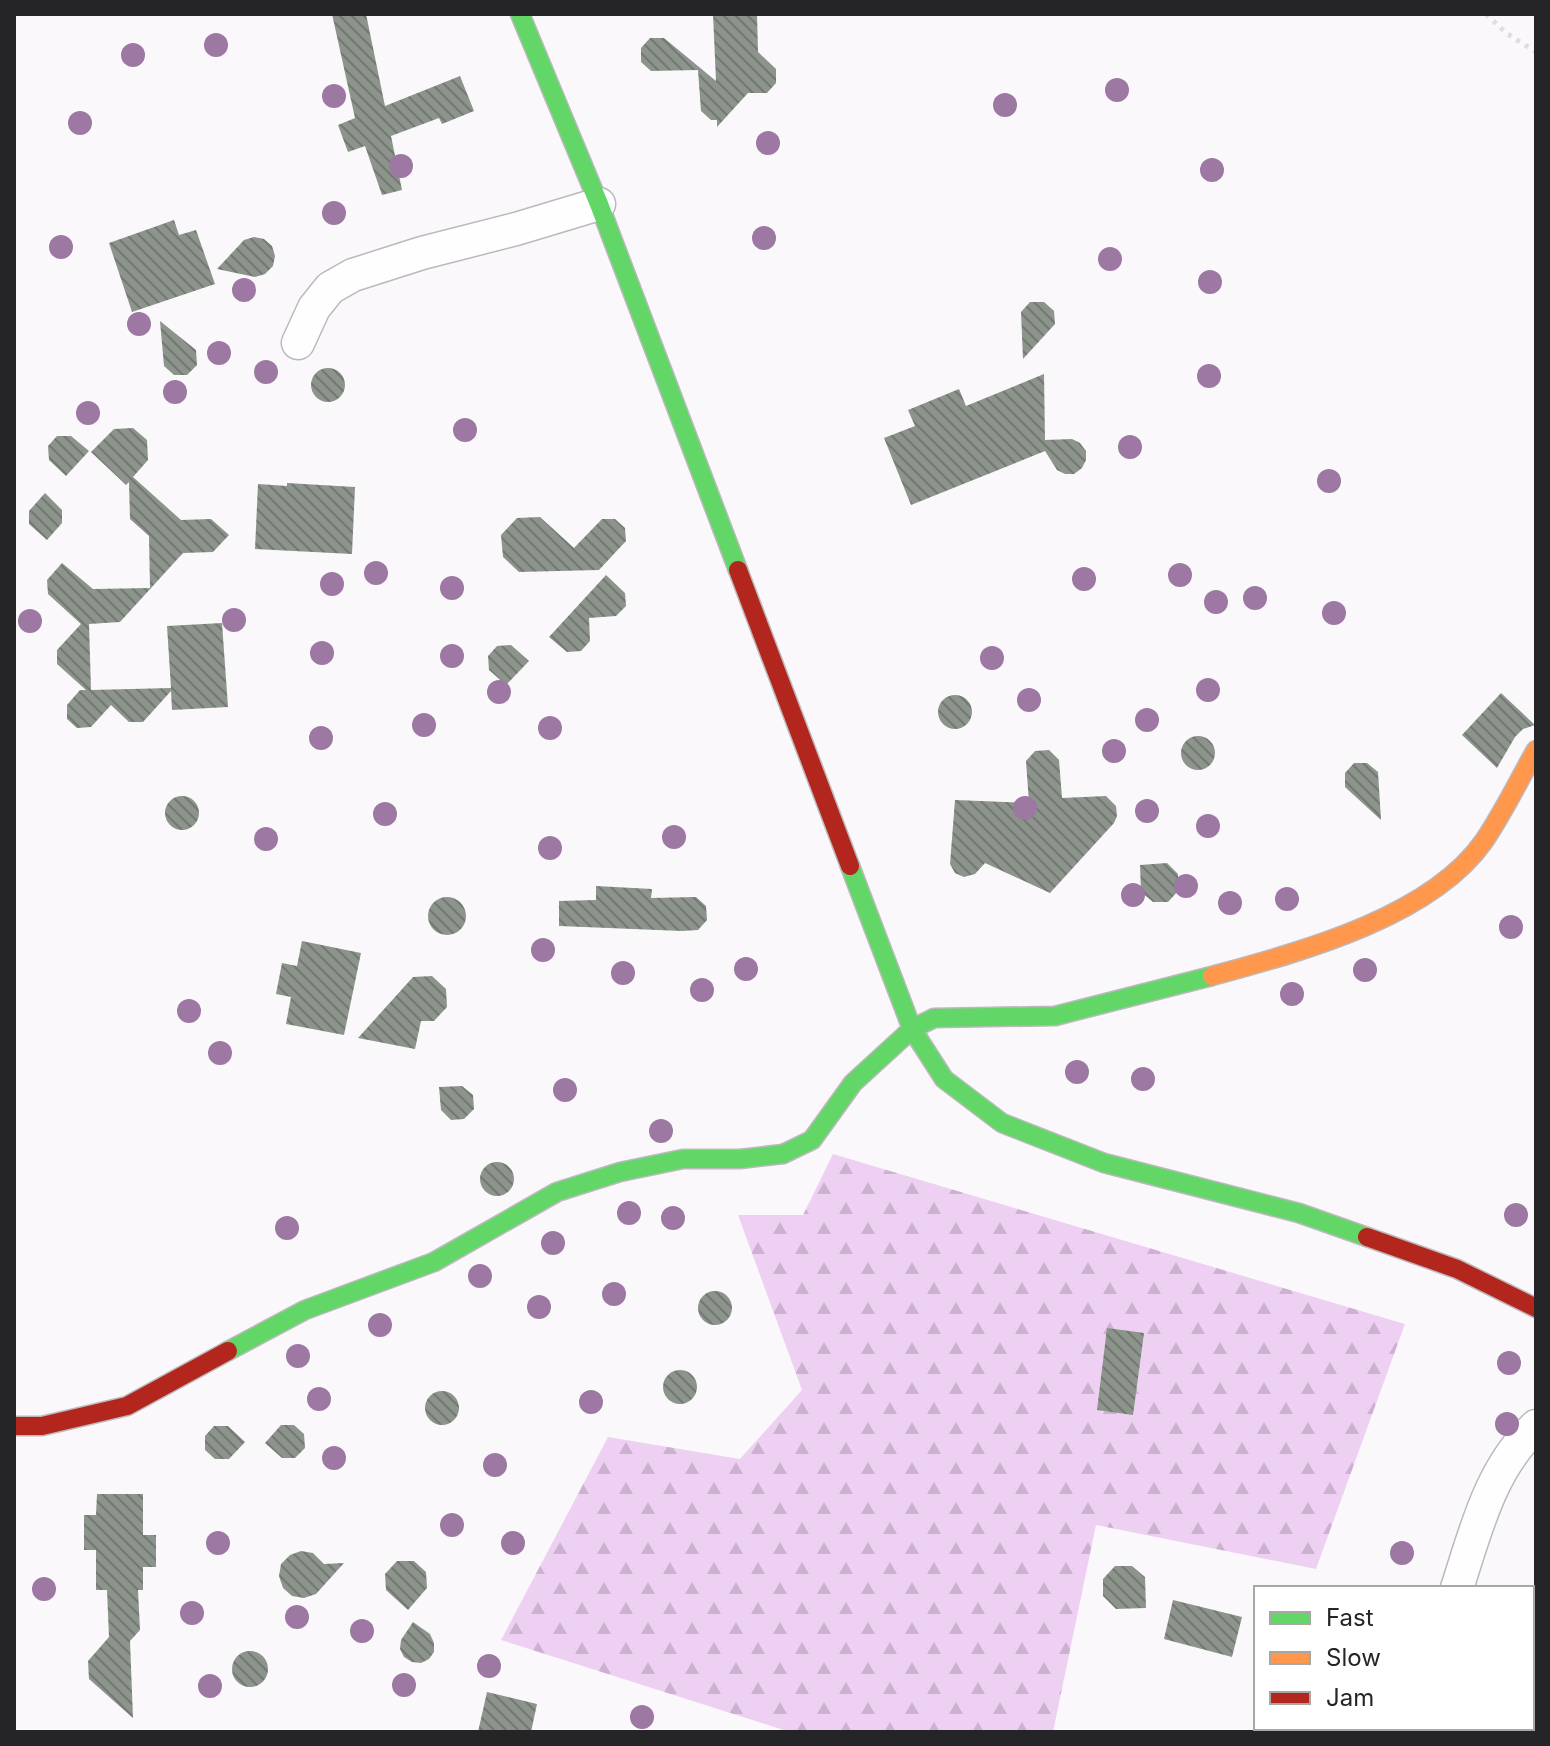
<svg xmlns="http://www.w3.org/2000/svg" width="1550" height="1746" viewBox="0 0 1550 1746" font-family="Inter,sans-serif">
	<defs>
		<pattern id="forest-firs" width="22" height="20" patternUnits="userSpaceOnUse" patternTransform="scale(2)"><rect width="22" height="20" fill="#eed0f3"/><path d="M5 1l3.5 6h-7zM16 11l3.5 6h-7z" fill="#ccb2d0"/></pattern>
		<pattern id="building-back-hatch" width="6" height="6" patternUnits="userSpaceOnUse" patternTransform="scale(2)"><rect width="6" height="6" fill="#8c948c"/><path d="M-1 5l2 2M0 0l6 6M5-1l2 2" fill="none" stroke="#727972"/></pattern>
	</defs>
	<rect width="100%" height="100%" fill="#fbf8fc"/>
	<!-- forest -->
	<path fill="url(#forest-firs)" d="M833 1154 1405 1324 1316 1569 1096 1525 1053 1732H790L501 1640 608 1437 740 1459 802 1390 738 1215H803Z"/>
	<!-- building -->
	<g fill="url(#building-back-hatch)">
		<path d="M332 14H366L385 106 460 76 474 111 442 124 439 118 391 136 402 190 382 195 365 146 348 152 338 125 355 118Z"/>
		<path d="M713 14H757L758 52 776 69V83L767 93H748L717 127V120H711L701 111 698 70 651 71 641 62V48L650 38H664L716 81Z"/>
		<path d="M174 220 179 235 196 230 215 284 132 312 109 243Z"/>
		<path d="M254 237 264 239 272 246 275 256 273 266 265 274 255 277 217 269 244 240Z"/>
		<path d="M1030 302H1044L1054 311 1055 324 1023 359 1021 312Z"/>
		<path d="M160 321 196 350 197 365 187 375H174L164 366Z"/>
		<circle cx="328" cy="385" r="17"/>
		<path d="M1044 374 1045 440 1072 439 1080 443 1086 451V460L1082 468 1074 474H1065L1057 470 1045 451 911 505 884 438 915 426 908 410 959 389 966 406Z"/>
		<path d="M133 428 147 440 148 460 133 477 181 520 211 519 229 535 213 552 183 553 120 622 89 624 91 690 171 688 167 626 222 623 228 707 172 710 171 691 143 722H129L111 705 91 727 77 728 67 719V705L80 690H86L57 664V650L81 624 48 594 47 580 62 563 93 589 150 588 149 536 130 519 129 482 126 485 91 452 114 429Z"/>
		<path d="M57 436H71L89 451 66 476 49 460 48 446Z"/>
		<path d="M287 483 355 487 352 554 255 549 258 484 287 486Z"/>
		<path d="M45 493 62 510V523L47 540 29 524V511Z"/>
		<path d="M540 517 574 548 602 519H615L625 528 626 541 599 570 519 572 503 557 501 535 517 518Z"/>
		<path d="M606 575 625 593 626 606 616 616 589 618 590 641 581 651 567 652 549 637Z"/>
		<path d="M511 645 529 661 506 685 489 670 488 656 497 646Z"/>
		<path d="M1501 693 1535 725 1523 729 1515 737 1497 768 1462 735Z"/>
		<circle cx="955" cy="712" r="17"/>
		<circle cx="1198" cy="753" r="17"/>
		<path d="M1049 750 1059 760 1062 798 1106 796 1116 806 1117 816 1114 823 1050 893 985 863 975 874 964 877 955 873 950 864 955 800 1029 803 1026 761 1035 751Z"/>
		<path d="M1354 763H1367L1378 772 1381 820 1345 787V773Z"/>
		<circle cx="182" cy="813" r="17"/>
		<path d="M1167 863 1178 874 1179 890 1168 902H1153L1141 892 1140 865Z"/>
		<path d="M596 886 652 889 651 898 696 897 706 906 707 920 698 930 682 931 559 926V901L596 900Z"/>
		<circle cx="447" cy="916" r="19"/>
		<path d="M302 941 361 953 344 1035 286 1024 291 997 276 994 282 963 297 966Z"/>
		<path d="M432 976 446 989 447 1007 434 1021H421L415 1049 358 1038 413 977Z"/>
		<path d="M462 1086 473 1095 474 1109 464 1119 451 1120 441 1110 439 1087Z"/>
		<circle cx="497" cy="1179" r="17"/>
		<circle cx="715" cy="1308" r="17"/>
		<path d="M1107 1328 1144 1333 1133 1415 1097 1410Z"/>
		<circle cx="680" cy="1387" r="17"/>
		<circle cx="442" cy="1408" r="17"/>
		<path d="M281 1425H294L304 1434 305 1448 295 1458H282L265 1443Z"/>
		<path d="M214 1426H228L245 1442 229 1459H215L205 1450V1436Z"/>
		<path d="M97 1494H143V1535H156V1567H143V1590H138L140 1630 130 1641 133 1718 89 1679 88 1661 109 1637 107 1590H96V1550H84V1515H96Z"/>
		<path d="M301 1551 313 1553 324 1564 344 1563 316 1594 304 1598 292 1596 283 1588 279 1576 281 1564 290 1555Z"/>
		<path d="M397 1561H414L426 1572 427 1588 408 1610 386 1590 385 1574Z"/>
		<path d="M1115 1566H1132L1145 1577 1146 1608 1116 1609 1103 1596V1579Z"/>
		<path d="M1173 1600 1242 1617 1232 1657 1164 1639Z"/>
		<path d="M413 1622 430 1634 434 1643V1652L429 1659 421 1663 412 1662 404 1657 400 1649 401 1640Z"/>
		<circle cx="250" cy="1669" r="18"/>
		<path d="M487 1692 537 1704 531 1732H478Z"/>
	</g>
	<g fill="none" stroke-linecap="round" stroke-linejoin="round">
		<!-- street casing -->
		<g stroke="#bbb9bc" stroke-width="35">
			<g id="street">
				<path d="M298 343 314 308 330 288 353 275 422 253 516 229 599 204"/>
				<path d="M1457 1588C1476 1530 1490 1469 1536 1426"/>
			</g>
		</g>
		<!-- fast casing -->
		<g stroke="#bbb9bc" stroke-width="21">
			<g id="fast">
				<path d="M520 14 599 204 738 570"/>
				<path d="M850 866 912 1029 944 1079 1002 1123 1104 1163 1299 1213 1367 1237"/>
				<path d="M228 1351 305 1310 434 1262 557 1192 620 1172 683 1159H740L783 1154 812 1140 853 1083 912 1029 934 1018 1055 1016 1212 976"/>
			</g>
		</g>
		<!-- slow casing -->
		<g stroke="#bbb9bc" stroke-width="21">
			<path id="slow" d="M1212 976C1299 952 1430 918 1484 841 1503 813 1519 780 1536 750"/>
		</g>
		<!-- jam casing -->
		<g stroke="#bbb9bc" stroke-width="21">
			<g id="jam">
				<path d="M738 570 850 866"/>
				<path d="M1367 1237 1457 1269 1536 1308"/>
				<path d="M14 1426H42L127 1406 228 1351"/>
			</g>
		</g>
		<!-- path -->
		<path stroke="#dfdedf" stroke-width="5" stroke-dasharray="4 6" stroke-linecap="butt" d="M1486 14 1506 33 1536 52"/>
		<!-- street -->
		<use href="#street" stroke="#fefeff" stroke-width="32"/>
		<!-- fast -->
		<use href="#fast" stroke="#63d668" stroke-width="18"/>
		<!-- slow -->
		<use href="#slow" stroke="#ff974d" stroke-width="18"/>
		<!-- jam -->
		<use href="#jam" stroke="#b3261e" stroke-width="18"/>
	</g>
	<!-- trees -->
	<g fill="#9c78a2">
		<circle cx="216" cy="45" r="12"/>
		<circle cx="133" cy="55" r="12"/>
		<circle cx="1117" cy="90" r="12"/>
		<circle cx="334" cy="96" r="12"/>
		<circle cx="1005" cy="105" r="12"/>
		<circle cx="80" cy="123" r="12"/>
		<circle cx="768" cy="143" r="12"/>
		<circle cx="401" cy="166" r="12"/>
		<circle cx="1212" cy="170" r="12"/>
		<circle cx="334" cy="213" r="12"/>
		<circle cx="764" cy="238" r="12"/>
		<circle cx="61" cy="247" r="12"/>
		<circle cx="1110" cy="259" r="12"/>
		<circle cx="1210" cy="282" r="12"/>
		<circle cx="244" cy="290" r="12"/>
		<circle cx="139" cy="324" r="12"/>
		<circle cx="219" cy="353" r="12"/>
		<circle cx="266" cy="372" r="12"/>
		<circle cx="1209" cy="376" r="12"/>
		<circle cx="175" cy="392" r="12"/>
		<circle cx="88" cy="413" r="12"/>
		<circle cx="465" cy="430" r="12"/>
		<circle cx="1130" cy="447" r="12"/>
		<circle cx="1329" cy="481" r="12"/>
		<circle cx="376" cy="573" r="12"/>
		<circle cx="1180" cy="575" r="12"/>
		<circle cx="1084" cy="579" r="12"/>
		<circle cx="332" cy="584" r="12"/>
		<circle cx="452" cy="588" r="12"/>
		<circle cx="1255" cy="598" r="12"/>
		<circle cx="1216" cy="602" r="12"/>
		<circle cx="1334" cy="613" r="12"/>
		<circle cx="234" cy="620" r="12"/>
		<circle cx="30" cy="621" r="12"/>
		<circle cx="322" cy="653" r="12"/>
		<circle cx="452" cy="656" r="12"/>
		<circle cx="992" cy="658" r="12"/>
		<circle cx="1208" cy="690" r="12"/>
		<circle cx="499" cy="692" r="12"/>
		<circle cx="1029" cy="700" r="12"/>
		<circle cx="1147" cy="720" r="12"/>
		<circle cx="424" cy="725" r="12"/>
		<circle cx="550" cy="728" r="12"/>
		<circle cx="321" cy="738" r="12"/>
		<circle cx="1114" cy="751" r="12"/>
		<circle cx="1025" cy="808" r="12"/>
		<circle cx="1147" cy="811" r="12"/>
		<circle cx="385" cy="814" r="12"/>
		<circle cx="1208" cy="826" r="12"/>
		<circle cx="674" cy="837" r="12"/>
		<circle cx="266" cy="839" r="12"/>
		<circle cx="550" cy="848" r="12"/>
		<circle cx="1186" cy="886" r="12"/>
		<circle cx="1133" cy="895" r="12"/>
		<circle cx="1287" cy="899" r="12"/>
		<circle cx="1230" cy="903" r="12"/>
		<circle cx="1511" cy="927" r="12"/>
		<circle cx="543" cy="950" r="12"/>
		<circle cx="746" cy="969" r="12"/>
		<circle cx="1365" cy="970" r="12"/>
		<circle cx="623" cy="973" r="12"/>
		<circle cx="702" cy="990" r="12"/>
		<circle cx="1292" cy="994" r="12"/>
		<circle cx="189" cy="1011" r="12"/>
		<circle cx="220" cy="1053" r="12"/>
		<circle cx="1077" cy="1072" r="12"/>
		<circle cx="1143" cy="1079" r="12"/>
		<circle cx="565" cy="1090" r="12"/>
		<circle cx="661" cy="1131" r="12"/>
		<circle cx="629" cy="1213" r="12"/>
		<circle cx="1516" cy="1215" r="12"/>
		<circle cx="673" cy="1218" r="12"/>
		<circle cx="287" cy="1228" r="12"/>
		<circle cx="553" cy="1243" r="12"/>
		<circle cx="480" cy="1276" r="12"/>
		<circle cx="614" cy="1294" r="12"/>
		<circle cx="539" cy="1307" r="12"/>
		<circle cx="380" cy="1325" r="12"/>
		<circle cx="298" cy="1356" r="12"/>
		<circle cx="1509" cy="1363" r="12"/>
		<circle cx="319" cy="1399" r="12"/>
		<circle cx="591" cy="1402" r="12"/>
		<circle cx="1507" cy="1424" r="12"/>
		<circle cx="334" cy="1458" r="12"/>
		<circle cx="495" cy="1465" r="12"/>
		<circle cx="452" cy="1525" r="12"/>
		<circle cx="218" cy="1543" r="12"/>
		<circle cx="513" cy="1543" r="12"/>
		<circle cx="1402" cy="1553" r="12"/>
		<circle cx="44" cy="1589" r="12"/>
		<circle cx="192" cy="1613" r="12"/>
		<circle cx="297" cy="1617" r="12"/>
		<circle cx="362" cy="1631" r="12"/>
		<circle cx="489" cy="1666" r="12"/>
		<circle cx="404" cy="1685" r="12"/>
		<circle cx="210" cy="1686" r="12"/>
		<circle cx="642" cy="1717" r="12"/>
	</g>
	<!-- border -->
	<rect width="1550" height="1746" fill="none" stroke="#252426" stroke-width="32"/>
	<!-- legend -->
	<rect x="1254" y="1586" width="280" height="144" fill="#ffffff" stroke="#a8a7a8" stroke-width="2"/>
	<rect x="1270" y="1612" width="40" height="12" fill="#63d668" stroke="#a8a7a8" stroke-width="2"/>
	<text x="1326" y="1626" font-size="24" fill="#252426">Fast</text>
	<rect x="1270" y="1652" width="40" height="12" fill="#ff974d" stroke="#a8a7a8" stroke-width="2"/>
	<text x="1326" y="1666" font-size="24" fill="#252426">Slow</text>
	<rect x="1270" y="1692" width="40" height="12" fill="#b3261e" stroke="#a8a7a8" stroke-width="2"/>
	<text x="1326" y="1706" font-size="24" fill="#252426">Jam</text>
</svg>
